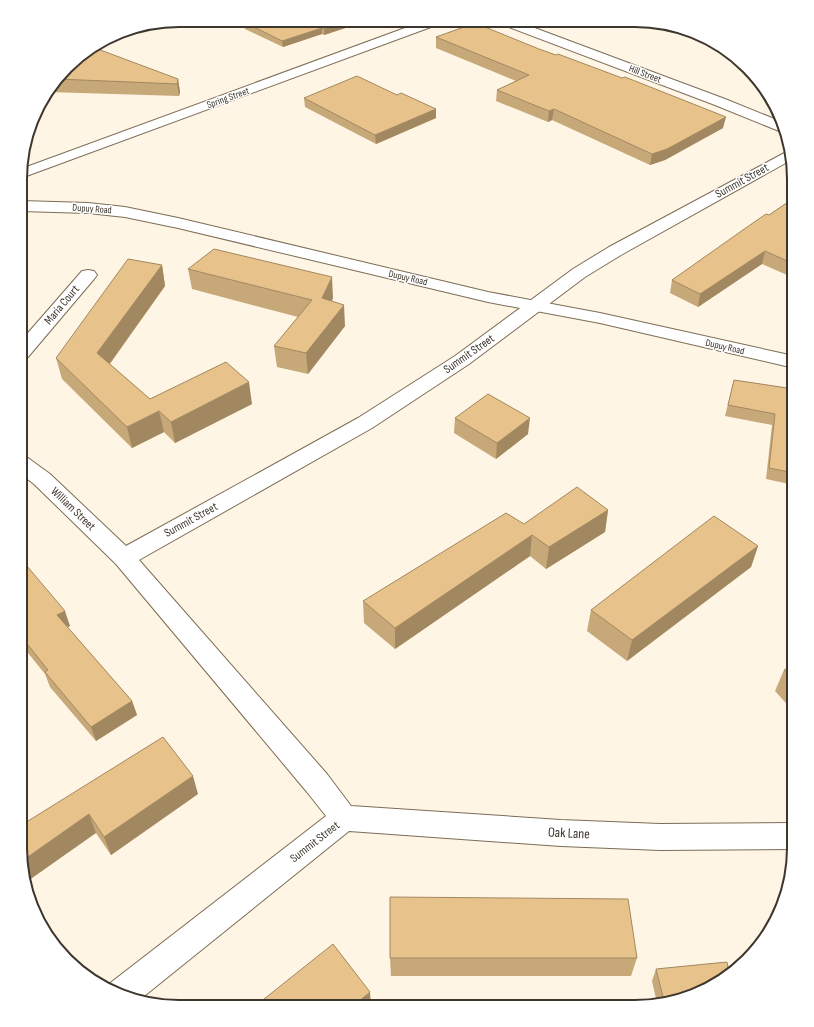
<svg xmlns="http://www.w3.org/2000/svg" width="814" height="1027" viewBox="0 0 814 1027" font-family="'Sofia Sans Condensed',sans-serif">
	<rect width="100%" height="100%" fill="#fff5e5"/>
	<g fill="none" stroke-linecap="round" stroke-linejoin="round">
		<!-- minor casing -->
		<g stroke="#7c6d55" stroke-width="2">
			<g id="minor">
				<path d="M424 21H441L439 24 21 178V169Z"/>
				<path d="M499 21H516L725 99 782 122 786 132 779 131 715 105 501 24Z"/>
				<path d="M790 150 791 160 621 255 585 277 469 364 372 428 139 560 327 774 351 806 561 820 660 824 794 823V849L660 850 561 846 349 831 138 1001 128 998 107 988 109 984 326 816 307 792 116 564 34 484 21 474V456L28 458 50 474 126 546 358 418 455 356 573 269 609 247Z"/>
				<path d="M88 270 94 271 97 275 94 279 28 357 21 359V341L82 271Z"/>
			</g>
		</g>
		<!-- tertiary casing -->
		<g stroke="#7c6d55" stroke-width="2">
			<path id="tertiary" d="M21 201 88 203 125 207 178 218 488 292 600 313 794 356V368L600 323 488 302 178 228 125 217 88 213 21 211Z"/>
		</g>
		<!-- minor -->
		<use href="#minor" fill="#fff" fill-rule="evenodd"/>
		<!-- tertiary -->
		<use href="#tertiary" fill="#fff" fill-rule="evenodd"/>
	</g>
	<!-- wall -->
	<g fill="#c7a878">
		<path d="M251 20 367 21 324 35 322 34 283 47 245 29 244 22Z"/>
		<path d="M436 37 723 128 665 160 650 165 552 120 548 122 496 101 497 90 516 81 436 48Z"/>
		<path d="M74 59 178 79 180 92 179 96 48 92Z"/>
		<path d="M743 68 749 74 742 71Z"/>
		<path d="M304 98 436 109V118L376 144 305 107Z"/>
		<path d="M794 198V278L762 264 698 307 670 293 672 280Z"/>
		<path d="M162 265 165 286 110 364 150 399 252 404 175 443 164 432 132 448 62 379 56 358Z"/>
		<path d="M188 269 333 298 332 301 345 326 308 374 277 367 274 346 298 317 192 289Z"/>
		<path d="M734 380 794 389V485L766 479 772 425 725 416Z"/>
		<path d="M455 418 528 434 496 459 454 433Z"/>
		<path d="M608 510 605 532 546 569 530 556 395 649 364 623 363 601 524 524Z"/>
		<path d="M758 546 751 567 627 661 587 631 591 610Z"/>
		<path d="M21 559 70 626 67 627 132 701 137 715 96 741 50 687 45 674 20 643Z"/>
		<path d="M794 665V712L775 691 784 670Z"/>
		<path d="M198 794 111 855 96 833 20 826Z"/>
		<path d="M390 958H637L631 976H391Z"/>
		<path d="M656 969 714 986 657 1003 652 981Z"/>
	</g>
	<!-- shaded-wall -->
	<g fill="#a28861">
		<path d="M349 20 367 21 324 35V29Z"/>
		<path d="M322 28V34L283 47 282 41Z"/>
		<path d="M178 79 180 92 179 96 177 84Z"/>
		<path d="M436 109V118L376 144 375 135Z"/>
		<path d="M554 109 552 120 548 122 549 111Z"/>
		<path d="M726 117 723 128 665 160 650 165 652 154Z"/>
		<path d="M765 251 762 264 698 307 700 294Z"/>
		<path d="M162 265 165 286 102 374 97 353Z"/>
		<path d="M332 277 333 298 323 319 322 298Z"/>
		<path d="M344 305 345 326 308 374 306 353Z"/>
		<path d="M249 382 252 404 175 443 171 422Z"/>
		<path d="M159 411 164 432 132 448 127 427Z"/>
		<path d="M530 418 528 434 496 459 497 443Z"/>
		<path d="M608 510 605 532 546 569 549 547Z"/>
		<path d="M532 535 530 556 395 649V628Z"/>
		<path d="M758 546 751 567 627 661 632 640Z"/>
		<path d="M65 611 70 626 62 630 57 615Z"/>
		<path d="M132 701 137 715 96 741 91 727Z"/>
		<path d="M193 776 198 794 111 855 104 837Z"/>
		<path d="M89 814 96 833 25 883 22 861Z"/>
		<path d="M370 992 371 1004 367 1007H352Z"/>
	</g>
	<!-- building -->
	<g fill="#e7c38b" stroke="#a28861">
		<path d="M251 20H349L324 29 322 28 282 41 244 22Z"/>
		<path d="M475 23 539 49 556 55 558 54 622 78 625 77 726 117 667 149 652 154 554 109 549 111 497 90 529 75 436 37Z"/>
		<path d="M95 48 178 79 177 84 58 79 74 59Z"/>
		<path d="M357 76 397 95 401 93 436 109 375 135 304 98Z"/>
		<path d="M794 198V264L765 251 700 294 672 280 750 225 766 214 769 215Z"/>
		<path d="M214 249 332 277 322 298 344 305 306 353 274 346 312 300 188 269Z"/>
		<path d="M128 259 162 265 97 353 150 399 226 362 249 382 171 422 159 411 127 427 56 358Z"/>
		<path d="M734 380 794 389V473L769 468 775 414 728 405Z"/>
		<path d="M488 394 530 418 497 443 455 418Z"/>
		<path d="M577 487 608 510 549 547 532 535 395 628 363 601 506 513 524 524Z"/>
		<path d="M714 516 758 546 632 640 591 610Z"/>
		<path d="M21 559 65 611 57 615 132 701 91 727 45 672 48 670 20 635Z"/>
		<path d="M794 665V681L784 670Z"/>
		<path d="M163 737 193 776 104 837 89 814 22 861 20 848V826Z"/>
		<path d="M390 897 628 899 637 958H390Z"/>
		<path d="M333 944 370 992 352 1007H254Z"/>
		<path d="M727 962 729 972 714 986 664 1001 656 969Z"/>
	</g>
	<g text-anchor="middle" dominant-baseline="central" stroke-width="3" stroke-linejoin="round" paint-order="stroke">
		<!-- far-street labels -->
		<g font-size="10" fill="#3d362c" stroke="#fff">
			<text transform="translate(645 74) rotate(21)">Hill Street</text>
			<text transform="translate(228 98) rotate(-20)">Spring Street</text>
			<text transform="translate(92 209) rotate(4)">Dupuy Road</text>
			<text transform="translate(408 278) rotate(13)">Dupuy Road</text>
			<text transform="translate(725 347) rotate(13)">Dupuy Road</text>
		</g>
		<!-- street labels -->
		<g font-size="12" fill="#3d362c" stroke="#fff">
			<text transform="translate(742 181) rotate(-29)">Summit Street</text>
			<text transform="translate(62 305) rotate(-50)">Maria Court</text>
			<text transform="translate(469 354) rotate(-35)">Summit Street</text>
			<text transform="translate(73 509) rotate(44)">William Street</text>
			<text transform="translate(191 520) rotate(-29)">Summit Street</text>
			<text transform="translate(315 842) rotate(-38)">Summit Street</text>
		</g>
		<!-- near-street labels -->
		<g font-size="14" fill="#3d362c" stroke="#fff">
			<text transform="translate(569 833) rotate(3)">Oak Lane</text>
		</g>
	</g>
	<!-- crop -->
	<path d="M0 0H814V1027H0ZM179 27H635A152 152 0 0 1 787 179V848A152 152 0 0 1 635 1000H179A152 152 0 0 1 27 848V179A152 152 0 0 1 179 27Z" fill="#fff" fill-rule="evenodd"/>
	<path fill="none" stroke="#3d362c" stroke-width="2" d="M179 27H635A152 152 0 0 1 787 179V848A152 152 0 0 1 635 1000H179A152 152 0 0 1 27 848V179A152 152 0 0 1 179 27Z"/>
</svg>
